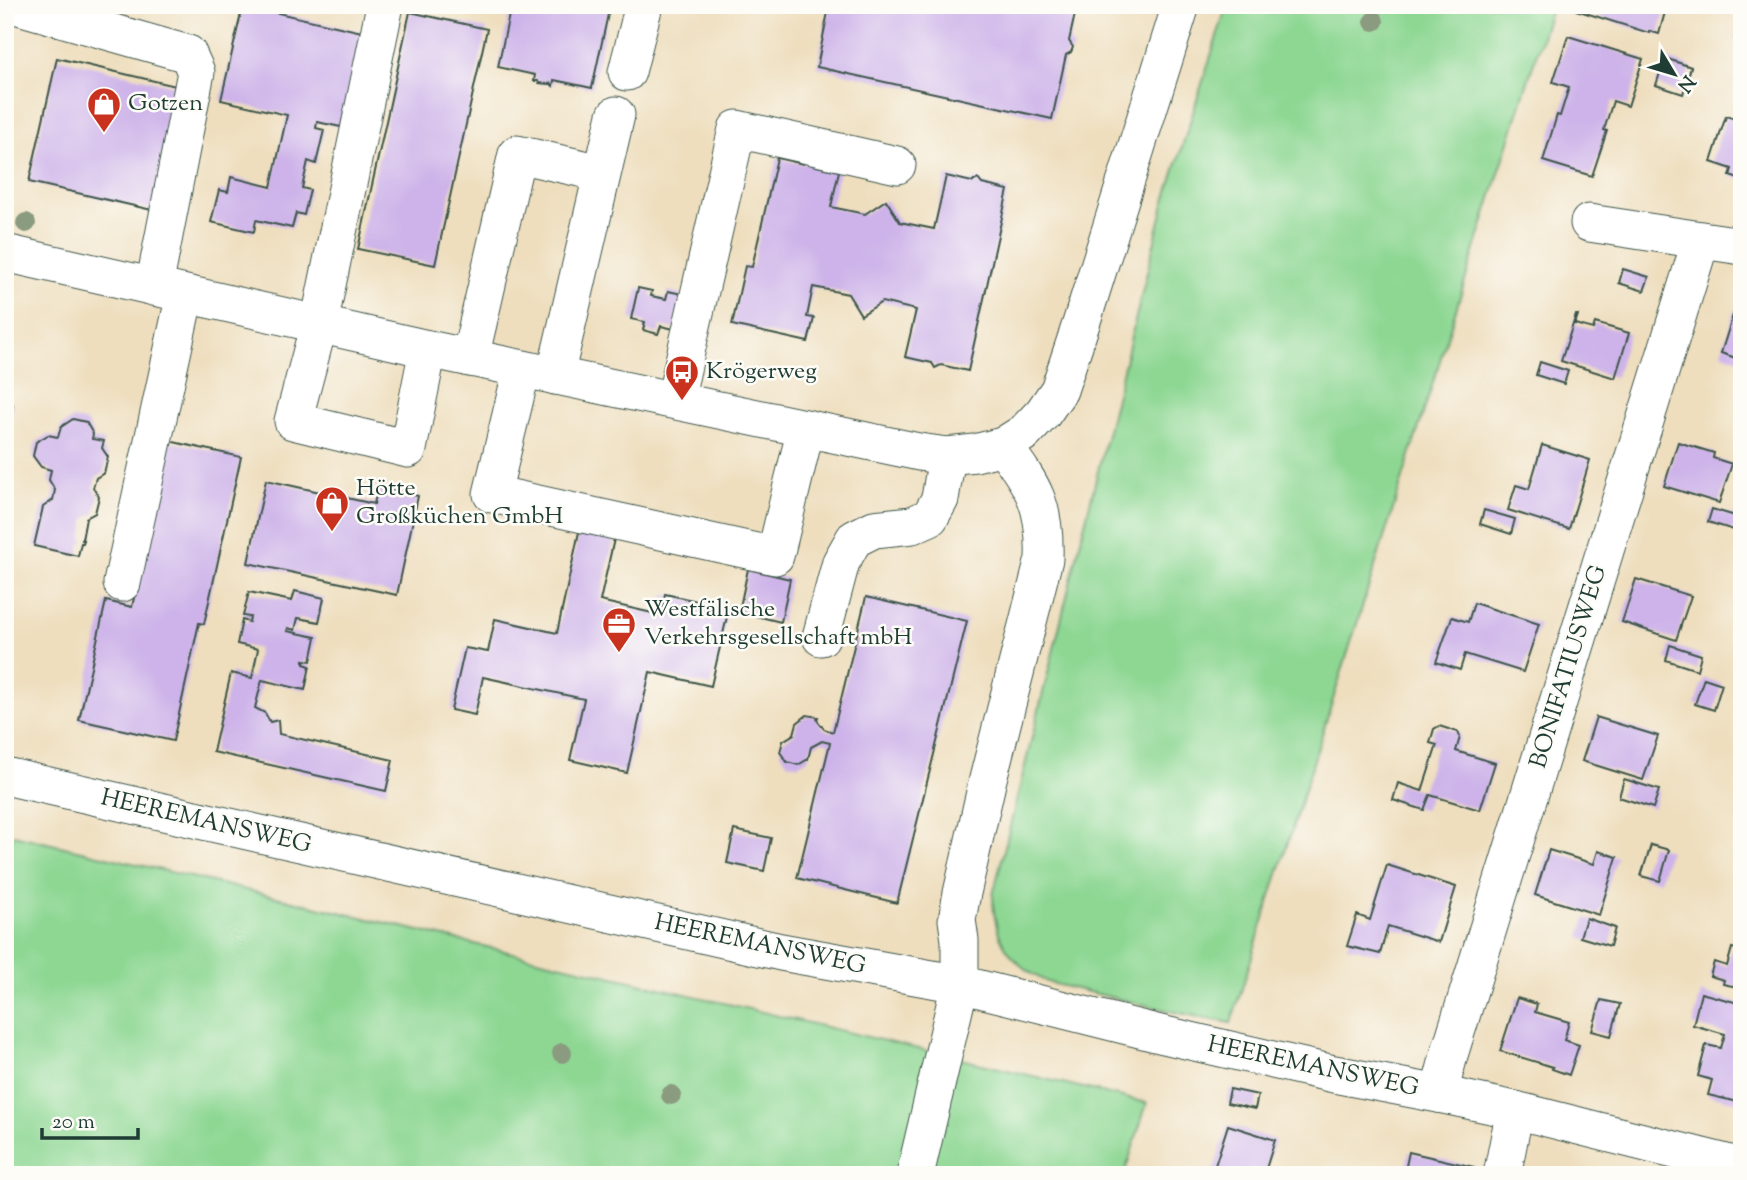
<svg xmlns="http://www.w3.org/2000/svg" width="1747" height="1180" viewBox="0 0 1747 1180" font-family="'Sorts Mill Goudy',serif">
	<rect width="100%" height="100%" fill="#fdfcf7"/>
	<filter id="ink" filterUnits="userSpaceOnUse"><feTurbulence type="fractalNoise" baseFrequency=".0143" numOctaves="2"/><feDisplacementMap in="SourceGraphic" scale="14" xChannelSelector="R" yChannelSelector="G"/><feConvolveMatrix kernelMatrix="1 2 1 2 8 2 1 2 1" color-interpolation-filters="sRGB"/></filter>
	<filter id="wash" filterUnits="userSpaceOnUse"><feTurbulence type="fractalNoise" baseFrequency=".00686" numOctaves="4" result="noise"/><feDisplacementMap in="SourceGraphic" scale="28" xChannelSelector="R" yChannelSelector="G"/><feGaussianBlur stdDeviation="1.57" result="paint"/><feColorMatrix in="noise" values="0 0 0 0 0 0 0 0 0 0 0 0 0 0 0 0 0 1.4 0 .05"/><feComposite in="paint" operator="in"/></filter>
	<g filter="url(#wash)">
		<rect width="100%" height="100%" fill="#eedebe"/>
		<!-- green -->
		<g fill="#8dd793" stroke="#568a64" stroke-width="2">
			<path d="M1227 5H1552L1231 1023 1179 1013 1050 983C1010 966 993 938 993 895L1164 204Z"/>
			<path d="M5 833 1147 1103 1124 1175H5Z"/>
		</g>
		<g id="blocks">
			<!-- building -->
			<g fill="#cdb3e9">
				<path d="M243 5 362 32 341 127 317 122 316 128 324 130 316 164 308 161 302 188 310 190 304 215 296 213 292 228 256 220 254 232 211 222 219 190 228 192 231 177 271 187 287 115 221 100Z"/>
				<path d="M496 5H610L592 88 554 80 553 86 550 83 548 84 539 83 538 81H534L535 75 498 67 510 10Z"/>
				<path d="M824 5H1077L1069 41 1073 47 1071 52 1066 55 1052 119 817 67 828 12Z"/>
				<path d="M1662 5 1665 12 1659 34 1649 31V33L1576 10V7L1571 6Z"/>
				<path d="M410 12 487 29 435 265 358 249Z"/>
				<path d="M1741 18H1742V40L1735 38Z"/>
				<path d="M1568 36 1643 59 1628 106 1613 101 1604 130 1607 131 1592 176 1543 161 1557 115 1560 116 1569 87 1553 82Z"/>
				<path d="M57 58 180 87 152 210 29 182Z"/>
				<path d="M1665 58 1691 67 1683 94 1656 85Z"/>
				<path d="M1726 116 1742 121V180L1730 176 1732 169 1711 162Z"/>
				<path d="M777 158 803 164 809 160 812 165 839 171 831 207 865 214 886 200 900 222 934 229 946 176 972 182 978 179 982 184 1008 190 968 371 941 365 935 368 932 363 905 357 916 310 882 302 861 315 848 294 813 287 807 317 814 318 808 342 732 325 745 266 752 267Z"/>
				<path d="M1623 269 1649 277 1644 291 1619 283Z"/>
				<path d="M638 288 652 291 651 296 666 299 668 291 682 294 674 329 661 326 658 334 643 330 645 322 631 319Z"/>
				<path d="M1734 312 1742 314V360L1721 353Z"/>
				<path d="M1576 315H1578L1575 324 1593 329 1595 323 1629 333 1615 378 1561 361Z"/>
				<path d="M1540 362 1568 371 1564 384 1536 375Z"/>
				<path d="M5 403 13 405 6 436H5Z"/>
				<path d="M73 419 86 422 93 434 92 439 104 441 102 448 108 457 104 473 96 478 93 488 99 497 95 513 86 518 82 540H84L83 543H81L78 556 34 546 43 507 53 500 55 490 49 480 51 470 41 467 33 456 36 442 48 435 58 437 61 427Z"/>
				<path d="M169 441 241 457 204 624 199 623 173 741 79 720 106 601 132 607Z"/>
				<path d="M1678 442 1714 453 1713 458 1732 464 1719 503 1664 486Z"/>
				<path d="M1542 445 1590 460 1569 529 1508 510 1516 485 1529 489Z"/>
				<path d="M266 480 374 504 378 487 418 496 397 595 248 563Z"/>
				<path d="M1712 509 1742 518 1740 532 1708 522Z"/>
				<path d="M1484 510 1515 519 1511 534 1480 524Z"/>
				<path d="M579 532 614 539 600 601 661 615 665 594 729 608 711 686 650 672 627 773 570 760 584 699 483 677 475 715 451 710 465 648 488 652 495 619 557 633Z"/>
				<path d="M748 569 790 579 781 622 739 612Z"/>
				<path d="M1636 579 1691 596 1676 640 1622 622Z"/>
				<path d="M295 591 324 598 319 622 298 618 295 630 288 628 287 631 316 637 311 661 304 660V664L310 666 305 690 262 680 255 708 265 713 270 722 278 720 279 734 393 760 386 791 213 752 231 673 252 678 258 649 237 644 242 620 249 622 250 617 243 616 249 592 292 601Z"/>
				<path d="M866 597 967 621 897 903 797 878 830 743 822 741 811 747 808 759 798 765 787 762 780 752 783 741 794 734 797 723 807 715 818 717 817 720 824 729 833 732Z"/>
				<path d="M1474 603 1539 624 1523 672 1465 654 1460 670 1436 662 1452 617 1468 622Z"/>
				<path d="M1670 645 1701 655 1697 670 1666 660Z"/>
				<path d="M1704 678 1722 684 1714 710 1695 704Z"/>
				<path d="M1596 717 1658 736 1643 780 1582 761Z"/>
				<path d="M1439 726 1458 732 1460 737 1456 751 1495 763 1480 810 1430 795 1424 810 1393 800 1398 783 1422 791 1437 745 1430 743 1434 729Z"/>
				<path d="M1624 779 1659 790 1653 808 1619 797Z"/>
				<path d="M734 830 771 838 764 871 727 863Z"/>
				<path d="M1651 845 1669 850 1660 881 1641 876Z"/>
				<path d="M1549 850 1594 864 1598 851 1617 857 1599 915 1535 895Z"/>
				<path d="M1387 865 1456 887 1439 942 1388 926 1380 954 1347 946 1357 915 1370 920Z"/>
				<path d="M1586 918 1615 928 1610 946 1580 937Z"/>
				<path d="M1732 948 1742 950V988L1723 984 1724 980 1710 976 1714 962 1727 966Z"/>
				<path d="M1701 993 1742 1004V1103L1708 1095 1712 1080 1698 1076 1706 1045 1721 1048 1725 1034 1693 1025Z"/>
				<path d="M1517 998 1537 1004 1535 1012 1569 1022 1564 1040 1579 1045 1569 1075 1552 1069 1553 1067 1500 1051Z"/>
				<path d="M1601 1000 1620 1004 1611 1036 1592 1031Z"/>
				<path d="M1230 1089 1258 1095 1255 1109 1227 1103Z"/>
				<path d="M1228 1125 1275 1140 1264 1175H1212Z"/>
				<path d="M1409 1152 1474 1167 1472 1175H1404Z"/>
			</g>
		</g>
	</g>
	<g filter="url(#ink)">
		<use href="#blocks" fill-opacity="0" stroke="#3e5549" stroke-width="2"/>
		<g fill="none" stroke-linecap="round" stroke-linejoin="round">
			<!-- minor casing -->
			<g stroke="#3e5549" stroke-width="39">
				<g id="minor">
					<path d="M15 5 188 54 196 72 154 287"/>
					<path d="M385 5 319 324 293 421 408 449 428 349"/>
					<path d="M627 72 644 5"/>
					<path d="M1589 223 1701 240"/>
					<path d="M5 253 428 349 919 452 947 456 975 453 1003 446 1025 432 1043 413 1059 390 1081 324 1181 5"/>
					<path d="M470 358 517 154 602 173"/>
					<path d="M522 369 492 494 775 556 806 428"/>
					<path d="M555 376 616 115"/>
					<path d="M675 400 737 129 897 165"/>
					<path d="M122 583 185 294"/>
					<path d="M821 637 841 562 854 539 874 529 912 525 930 517 940 499 947 456"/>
					<path d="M5 776 781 952 960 984 1160 1034 1334 1074 1439 1094 1515 1110 1742 1167"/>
					<path d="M1439 1094 1449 1055 1701 240 1742 246"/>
					<path d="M915 1175 960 984V940L957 920 962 893 988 779 1044 559C1046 506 1034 487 1003 446"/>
					<path d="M1502 1175 1515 1110"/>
				</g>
			</g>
			<!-- minor -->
			<use href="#minor" stroke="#fff" stroke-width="37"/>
		</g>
		<!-- trees -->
		<g fill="#8b9b7f">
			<circle cx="1374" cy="21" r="10"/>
			<circle cx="26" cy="223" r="10"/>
			<circle cx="562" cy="1053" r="10"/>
			<circle cx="671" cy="1095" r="10"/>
		</g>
	</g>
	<!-- icons -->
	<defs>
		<g id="shop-pin" transform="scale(1.75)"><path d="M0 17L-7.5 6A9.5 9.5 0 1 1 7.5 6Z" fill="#c8321e" stroke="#fdfcf7"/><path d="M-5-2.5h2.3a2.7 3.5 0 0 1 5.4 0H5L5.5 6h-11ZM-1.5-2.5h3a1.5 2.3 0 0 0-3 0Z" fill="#fff"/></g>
		<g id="bus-pin" transform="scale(1.75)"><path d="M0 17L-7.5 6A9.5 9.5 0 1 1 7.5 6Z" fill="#c8321e" stroke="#fdfcf7"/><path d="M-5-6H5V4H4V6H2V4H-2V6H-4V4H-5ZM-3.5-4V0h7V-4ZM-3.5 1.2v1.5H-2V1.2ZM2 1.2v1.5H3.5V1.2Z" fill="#fff"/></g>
		<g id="office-pin" transform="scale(1.75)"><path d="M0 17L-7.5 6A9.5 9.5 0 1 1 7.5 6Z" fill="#c8321e" stroke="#fdfcf7"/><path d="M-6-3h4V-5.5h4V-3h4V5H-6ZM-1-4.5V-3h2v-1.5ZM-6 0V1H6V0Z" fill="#fff"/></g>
	</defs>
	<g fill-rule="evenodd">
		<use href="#shop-pin" x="104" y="104"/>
		<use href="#bus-pin" x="682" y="372"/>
		<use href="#shop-pin" x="332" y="503"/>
		<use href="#office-pin" x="619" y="624"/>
	</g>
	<g text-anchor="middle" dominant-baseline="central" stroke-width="5" stroke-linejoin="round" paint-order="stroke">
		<!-- poi labels -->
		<g font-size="24" fill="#1f3d34" stroke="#fdfcf7" text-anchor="start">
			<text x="128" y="104">Gotzen</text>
			<text x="706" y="372">Krögerweg</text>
			<text x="356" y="489">Hötte<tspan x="356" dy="28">Großküchen GmbH</tspan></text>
			<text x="644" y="610">Westfälische<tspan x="644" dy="28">Verkehrsgesellschaft mbH</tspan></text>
		</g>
		<!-- street labels -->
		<g font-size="24" fill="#1f3d34" stroke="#fdfcf7">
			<text transform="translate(1569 667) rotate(-73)">BONIFATIUSWEG</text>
			<text transform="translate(206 822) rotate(13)">HEEREMANSWEG</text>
			<text transform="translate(760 945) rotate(12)">HEEREMANSWEG</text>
			<text transform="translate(1313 1067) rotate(12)">HEEREMANSWEG</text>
		</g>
	</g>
	<!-- margin -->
	<rect width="1747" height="1180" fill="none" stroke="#fdfcf7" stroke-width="28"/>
	<!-- north arrow -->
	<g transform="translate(1674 74) rotate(128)" stroke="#fdfcf7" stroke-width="5" paint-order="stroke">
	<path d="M0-5L12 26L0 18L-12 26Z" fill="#1f3d34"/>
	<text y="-10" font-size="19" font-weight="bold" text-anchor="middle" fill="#1f3d34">N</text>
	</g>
	<!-- scale -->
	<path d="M42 1128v10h96v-10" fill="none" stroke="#1f3d34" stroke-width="3.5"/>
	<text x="52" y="1128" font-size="21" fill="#1f3d34" stroke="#fdfcf7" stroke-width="5" paint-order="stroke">20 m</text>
</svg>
